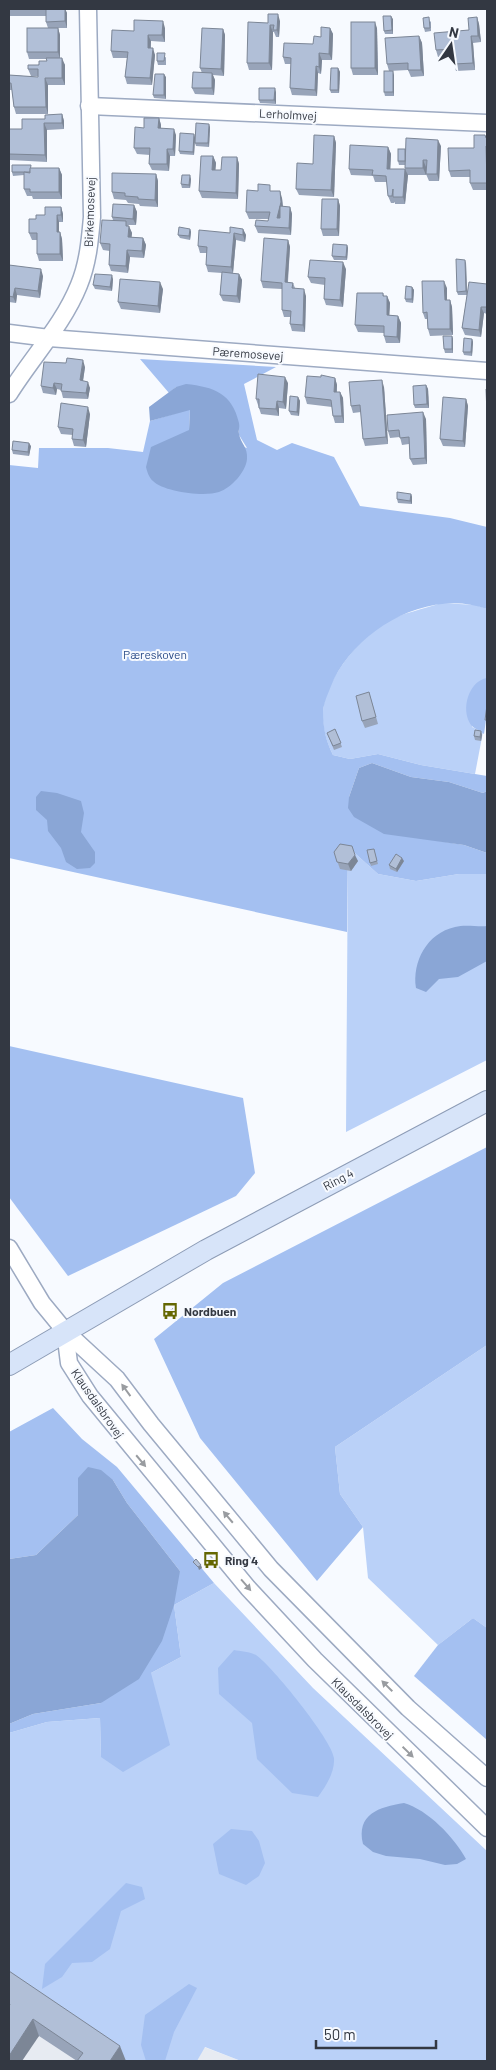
<svg xmlns="http://www.w3.org/2000/svg" width="496" height="2070" viewBox="0 0 496 2070" font-family="Barlow,sans-serif">
	<rect width="100%" height="100%" fill="#f7faff"/>
	<!-- built -->
	<g fill="#e7ebf2">
		<path d="M9 1984 125 2061H9Z"/>
		<path d="M204 2047 241 2061H197Z"/>
	</g>
	<!-- green -->
	<g fill="#bad1f8">
		<path d="M441 603 476 605 487 609V678L472 727 483 732 475 774 421 765 378 754 350 759 333 755C326 741 322 727 323 711 325 680 360 637 386 622 402 613 424 609 441 603Z"/>
		<path d="M348 847 378 874 416 881 459 874H487V1060L346 1132Z"/>
		<path d="M487 1345V1628L473 1618 438 1645 368 1578 363 1527 340 1494 335 1447Z"/>
		<path d="M214 1583 313 1688 487 1851V2061H241L205 2047 197 2061H125L9 1984V1733L47 1722 100 1718 101 1757 151 1673 181 1657 174 1605Z"/>
	</g>
	<!-- forest -->
	<g fill="#a4c0f1">
		<path d="M140 359 276 367 244 384 257 440 277 450 292 443 334 457 360 506 450 518 487 527V609C430 588 360 627 334 679 330 689 324 701 323 711 323 728 326 741 333 755L350 759 378 754 421 765 487 776V791L483 793 449 782 411 777 372 763 359 768 349 797 404 835 464 845 487 853V874H459L416 881 378 874 348 847 347 932 9 858V465L38 468 39 448H108L143 452 150 421 190 409 189 430 247 448 239 435V425L176 387 169 393Z"/>
		<path d="M487 678V713L484 734C480 730 474 729 471 725 460 709 469 681 487 678Z"/>
		<path d="M9 1046 243 1098 255 1173 236 1196 68 1276 9 1197Z"/>
		<path d="M487 1147V1345L335 1447 340 1494 363 1527 317 1581 200 1438 154 1339 223 1283Z"/>
		<path d="M53 1408 82 1439 117 1467 214 1583 174 1605 181 1657 151 1673 170 1745 123 1772 101 1757 100 1718 47 1722 9 1733V1724L33 1714 101 1703 180 1571 127 1503 113 1480 78 1478V1515L36 1555 9 1559V1432Z"/>
		<path d="M473 1618 487 1628V1740L414 1676 438 1645Z"/>
		<path d="M234 1650C240 1651 250 1652 256 1655 272 1666 332 1740 334 1758 335 1772 326 1786 318 1797L292 1793 257 1759 252 1723 219 1694 218 1668Z"/>
		<path d="M231 1829 252 1831 259 1841 265 1863 259 1876 246 1885 219 1874 213 1844Z"/>
		<path d="M126 1883 142 1887 145 1899 121 1911 110 1949 92 1962 72 1963 62 1977 42 1989 45 1964Z"/>
		<path d="M189 1984 197 1988 174 2032 165 2061H146L141 2045 145 2015Z"/>
	</g>
	<!-- water -->
	<g fill="#8aa6d6">
		<path d="M186 384C214 387 232 393 239 423 240 427 238 431 239 434 241 444 248 447 247 459 246 472 231 488 219 492 204 497 164 492 153 481 149 478 147 471 146 467L151 447 189 430 190 410 150 421 149 407 176 387Z"/>
		<path d="M372 763 411 777 449 782 483 793 487 791V853L464 845 384 834 354 817 348 808 349 797 359 768Z"/>
		<path d="M41 791 57 793 81 801 84 813 81 832 95 852V863L90 868 77 869 66 862 61 848 48 831 47 820 36 810V797Z"/>
		<path d="M487 926V961L458 977 439 979 426 992 416 988C412 962 427 933 455 927 465 924 477 927 487 926Z"/>
		<path d="M88 1467 101 1470 113 1480 127 1503 180 1571 174 1605 162 1641 139 1679 101 1703 33 1714 9 1724V1559L36 1555 78 1515V1478Z"/>
		<path d="M404 1803C428 1810 454 1837 466 1859L457 1864 445 1865 420 1859 386 1856 373 1852 363 1844C356 1814 379 1807 404 1803Z"/>
	</g>
	<g fill="none" stroke-linecap="round" stroke-linejoin="round">
		<!-- minor casing -->
		<g stroke="#9daac2" stroke-width="19">
			<g id="minor">
				<path d="M89 106 487 123"/>
				<path d="M9 333 49 338 487 371"/>
				<path d="M9 394C32 357 63 325 79 285 88 263 90 240 92 217L88 9"/>
				<path d="M9 1248 42 1303 65 1331 117 1379 151 1424 271 1569 408 1708 487 1778"/>
				<path d="M65 1331 69 1363 90 1396 248 1588 315 1660 487 1828"/>
			</g>
		</g>
		<!-- major casing -->
		<g stroke="#8d9cb6" stroke-width="22">
			<path id="major" d="M9 1365 206 1250 487 1101"/>
		</g>
		<!-- minor -->
		<use href="#minor" stroke="#fff" stroke-width="16"/>
		<!-- major -->
		<use href="#major" stroke="#d7e4f9" stroke-width="20"/>
	</g>
	<!-- wall -->
	<g fill="#98a4b9">
		<path d="M9 9H65L67 13V28H58L60 35V58L65 65V85H48V114H16L14 107 12 90H9V75L38 77V76H31L28 69 47 61 46 59H29L27 52 48 28 46 22V16H9Z"/>
		<path d="M465 9H476L465 10Z"/>
		<path d="M477 17 479 24 481 42 473 43 475 70 456 71 454 64 453 56 438 57 436 50 469 30Z"/>
		<path d="M393 19V34H385L384 31Z"/>
		<path d="M280 21 279 37H276L274 32H273L272 70H249L247 63 268 23Z"/>
		<path d="M431 21V31L425 32 424 28Z"/>
		<path d="M165 28V42L151 41V48L155 55 152 85 127 84 125 77 127 58H113L111 51 134 31Z"/>
		<path d="M330 28 333 34 332 60H322L321 74 318 73 317 96 292 95 290 88 291 64H285L283 57 313 44Z"/>
		<path d="M377 28 378 75H353L351 68Z"/>
		<path d="M223 29 225 35 224 76 213 75 215 80 214 95 195 94 192 88 202 73 200 68Z"/>
		<path d="M419 36 422 43 424 76 411 77 408 70 389 71 387 64Z"/>
		<path d="M166 57V65H158L157 61Z"/>
		<path d="M338 68 340 72 339 93H331L330 90Z"/>
		<path d="M394 75V96H385L384 92Z"/>
		<path d="M166 77V99L154 98 153 95Z"/>
		<path d="M276 92V104L260 103 259 100Z"/>
		<path d="M62 114 64 121V129L47 130V162L10 160 9 157V129H22L45 119Z"/>
		<path d="M159 118 161 125V128L176 135 175 156H170L169 171 152 170 149 164 150 155 137 154 134 148 144 128Z"/>
		<path d="M210 127 209 147 196 146 195 143Z"/>
		<path d="M194 134 195 138 194 155 180 154 179 151Z"/>
		<path d="M485 135 486 138H487V190H473L470 183V177H451L449 171 474 148Z"/>
		<path d="M334 136 336 143 334 197 299 195 296 189 313 164Z"/>
		<path d="M441 146 439 181H429L426 174V167V175H408L405 204H395V202L394 203H391L388 196 387 182H375L373 176 351 175 349 169 388 147 391 154 390 169H405V165H399L398 161 405 149Z"/>
		<path d="M213 156 216 163 215 170H221L237 157 239 164 238 199 202 198 199 191Z"/>
		<path d="M32 168H59L62 175V199H33L32 196H27L24 189V175L13 176 12 172Z"/>
		<path d="M156 174 158 181V207L140 206 139 204 128 203 126 200 114 199 112 192Z"/>
		<path d="M191 179 190 188H182L181 184Z"/>
		<path d="M272 191 282 198 283 207H290L292 214 291 235 258 233 255 226 268 221 269 219H249L246 212Z"/>
		<path d="M338 199 340 206 339 236H323L321 229Z"/>
		<path d="M134 205 137 212 136 225H128L132 233 131 237 143 238 146 245 144 258 130 257 128 273 111 271 109 265 110 251 103 250 100 243 113 220 112 217Z"/>
		<path d="M61 207 63 214V222H59V232H60L62 239 63 261H39L37 254V240H32L29 233 36 219Z"/>
		<path d="M190 229 191 232 190 240 180 238 178 235Z"/>
		<path d="M243 229 246 235 245 242 236 240 233 273 239 274 242 280 240 303 223 301 220 295 222 273 208 272 206 265 207 253H200L198 246 230 233Z"/>
		<path d="M288 240 290 247 288 282 293 283 295 288 306 296 305 332 292 331 290 324V317H284L282 310V289L263 288 261 281Z"/>
		<path d="M347 245 348 248 347 260H334L332 256Z"/>
		<path d="M466 263 467 295 487 284V314L484 313 481 337 465 335 462 328 467 295H458L457 292Z"/>
		<path d="M9 265 43 276 40 298 17 295 16 303 9 302Z"/>
		<path d="M346 269 343 307 326 305 324 299 325 285 311 283 308 277Z"/>
		<path d="M113 279 112 291 95 289 93 285Z"/>
		<path d="M412 287 414 290 413 303 406 302 405 299Z"/>
		<path d="M447 288V300H450L452 307 453 335 430 336 428 329 427 319H425L423 313Z"/>
		<path d="M163 289 160 313 121 309 118 302Z"/>
		<path d="M383 293 384 296H387L390 303 389 315 398 316 401 323 400 343H386L384 336V333L358 332 355 325Z"/>
		<path d="M452 336 453 339V353H445L444 349Z"/>
		<path d="M472 339 473 342 472 356 464 355 463 352Z"/>
		<path d="M85 367 83 381 90 388 88 399 63 398 61 390 57 389 56 395 43 393 41 386Z"/>
		<path d="M335 378 337 385V392H340L343 398 344 423H335L333 416 332 407 307 404 305 397Z"/>
		<path d="M288 383 286 409 279 408V416L261 414 256 399Z"/>
		<path d="M426 385 428 389 429 408H415L414 405Z"/>
		<path d="M384 387 388 444 365 446 363 439 361 412 353 413 351 406Z"/>
		<path d="M298 397 300 401 299 416 291 415 289 411Z"/>
		<path d="M466 399 468 406 465 447 443 446 440 439Z"/>
		<path d="M90 414 86 447 74 446 72 439 73 435 61 434 58 427Z"/>
		<path d="M426 419 427 464 413 465 410 459 409 444 402 445 400 437 390 438 388 431Z"/>
		<path d="M31 446 29 456 13 454 12 450Z"/>
		<path d="M411 494 412 497V504L398 503 397 499Z"/>
		<path d="M369 692 378 724 365 728 362 721Z"/>
		<path d="M335 729 342 747 334 750 327 733Z"/>
		<path d="M481 731 482 735 481 741 475 740 474 736Z"/>
		<path d="M374 849 378 864 371 866 370 863Z"/>
		<path d="M334 852 358 861 351 871 340 869Z"/>
		<path d="M404 861 397 872 390 869 389 865Z"/>
		<path d="M9 1971 126 2061H77L39 2036 9 2061Z"/>
	</g>
	<!-- shaded-wall -->
	<g fill="#7c8696">
		<path d="M65 9 67 13V28L65 21Z"/>
		<path d="M278 14 280 21 279 37 277 30Z"/>
		<path d="M391 16 393 19V34L392 30Z"/>
		<path d="M477 17 479 24 481 42 478 36Z"/>
		<path d="M163 21 165 28V42L162 35Z"/>
		<path d="M375 22 377 28 378 75 375 68Z"/>
		<path d="M270 25 273 32 272 70 269 63Z"/>
		<path d="M58 28 60 35V59L58 52Z"/>
		<path d="M330 28 333 34 332 60 329 54Z"/>
		<path d="M223 29 225 35 224 76 221 69Z"/>
		<path d="M148 35 151 41 150 54 148 48Z"/>
		<path d="M419 36 422 43 424 76 421 70Z"/>
		<path d="M471 36 473 43 475 70 473 63Z"/>
		<path d="M153 48 155 55 152 85 150 78Z"/>
		<path d="M319 53 322 60 321 74 319 67Z"/>
		<path d="M62 58 65 65V85L62 78Z"/>
		<path d="M316 66 318 73 317 96 315 90Z"/>
		<path d="M338 68 340 72 339 93 338 90Z"/>
		<path d="M393 71 394 75V96L393 92Z"/>
		<path d="M212 73 215 80 214 95 212 88Z"/>
		<path d="M164 74 166 77V99L164 95Z"/>
		<path d="M45 78 48 85V114L46 107Z"/>
		<path d="M275 88 276 92V104L274 100Z"/>
		<path d="M62 114 64 121V129L62 123Z"/>
		<path d="M159 118 161 125V135L158 128Z"/>
		<path d="M44 123 47 130V162L45 155Z"/>
		<path d="M209 124 210 127 209 147 208 143Z"/>
		<path d="M174 129 176 135 175 156 173 149Z"/>
		<path d="M194 134 195 138 194 155 193 152Z"/>
		<path d="M334 136 336 143 334 197 331 190Z"/>
		<path d="M438 140 441 146 439 181 437 174Z"/>
		<path d="M486 146 487 150V184Z"/>
		<path d="M388 147 391 154 390 176 387 169Z"/>
		<path d="M167 149 170 156 169 171 167 164Z"/>
		<path d="M213 156 216 163 215 177 212 170Z"/>
		<path d="M237 157 239 164 238 199 236 193Z"/>
		<path d="M423 160 426 167V175L423 168Z"/>
		<path d="M59 168 62 175V199L59 192Z"/>
		<path d="M405 169 408 175 405 204 403 197Z"/>
		<path d="M156 174 158 181V207L155 200Z"/>
		<path d="M190 175 191 179 190 188 189 185Z"/>
		<path d="M280 191 282 198 283 209 280 225 277 218Z"/>
		<path d="M338 199 340 206 339 236 337 229Z"/>
		<path d="M134 205 137 212 136 225 133 219Z"/>
		<path d="M61 207 63 214V222L61 215Z"/>
		<path d="M290 207 292 214 291 235 289 228Z"/>
		<path d="M57 215 59 222V239L57 232Z"/>
		<path d="M129 226 132 233 131 244 128 237Z"/>
		<path d="M190 229 191 232 190 240 189 236Z"/>
		<path d="M243 229 246 235 245 242 243 235Z"/>
		<path d="M60 232 62 239 63 261 60 254Z"/>
		<path d="M234 233 236 240 233 273 231 267Z"/>
		<path d="M143 238 146 245 144 258 142 251Z"/>
		<path d="M288 240 290 247 287 289 285 282Z"/>
		<path d="M347 245 348 248 347 260 346 257Z"/>
		<path d="M127 250 130 257 128 273 126 266Z"/>
		<path d="M465 260 466 263 467 295 466 291Z"/>
		<path d="M343 262 346 269 343 307 340 300Z"/>
		<path d="M41 269 43 276 40 298 38 291Z"/>
		<path d="M239 274 242 280 240 303 237 296Z"/>
		<path d="M112 275 113 279 112 291 110 287Z"/>
		<path d="M444 281 447 288V307L445 300Z"/>
		<path d="M160 282 163 289 160 313 158 306Z"/>
		<path d="M412 287 414 290 413 303 412 299Z"/>
		<path d="M15 288 17 295 16 303 13 297Z"/>
		<path d="M304 289 306 296 305 332 303 325Z"/>
		<path d="M387 296 390 303 389 322 387 315Z"/>
		<path d="M450 300 452 307 453 335 450 329Z"/>
		<path d="M481 307 484 313 481 337 479 330Z"/>
		<path d="M398 316 401 323 400 343 397 337Z"/>
		<path d="M452 336 453 339V353L452 349Z"/>
		<path d="M472 339 473 342 472 356 471 352Z"/>
		<path d="M83 360 85 367 82 387 80 380Z"/>
		<path d="M285 377 288 383 286 409 283 402Z"/>
		<path d="M335 378 337 385 336 398 334 392Z"/>
		<path d="M382 380 384 387 388 444 386 437Z"/>
		<path d="M88 382 90 388 88 399 86 393Z"/>
		<path d="M54 383 57 389 56 395 53 388Z"/>
		<path d="M426 385 428 389 429 408 427 404Z"/>
		<path d="M340 392 343 398 344 423 342 416Z"/>
		<path d="M298 397 300 401 299 416 297 412Z"/>
		<path d="M466 399 468 406 465 447 463 441Z"/>
		<path d="M277 401 279 408V416L276 409Z"/>
		<path d="M88 407 90 414 86 447 83 440Z"/>
		<path d="M423 412 426 419 427 464 425 458Z"/>
		<path d="M29 443 31 446 29 456 28 452Z"/>
		<path d="M411 494 412 497V504L410 501Z"/>
		<path d="M481 731 482 735 481 741 480 737Z"/>
		<path d="M355 855 358 861 351 871 348 864Z"/>
		<path d="M402 858 404 861 397 872 396 869Z"/>
		<path d="M177 1311 178 1314 173 1318 171 1315Z"/>
		<path d="M201 1565 202 1568 199 1570 198 1567Z"/>
		<path d="M33 2019 39 2036 22 2061H9V2056Z"/>
		<path d="M120 2046 126 2061H110Z"/>
	</g>
	<!-- building -->
	<g fill="#b1bfd7" stroke="#7c8696">
		<path d="M9 9H65V21L46 22V9Z"/>
		<path d="M268 14H278L277 30H273L274 25H270L269 63H247L248 22 268 23Z"/>
		<path d="M383 16H391L392 30 384 31Z"/>
		<path d="M429 17 430 28H424L423 18Z"/>
		<path d="M477 17 478 36H471L473 63 454 64 452 49 436 50 434 33 469 30 468 18Z"/>
		<path d="M134 20 163 21 162 35H148V48H153L150 78 125 77 128 52 111 51 112 30 134 31Z"/>
		<rect x="351" y="22" width="24" height="46"/>
		<path d="M321 27 330 28 329 54 319 53V67L316 66 315 90 290 88 291 58 283 57 284 43 313 44 314 36 321 37Z"/>
		<rect x="27" y="28" width="31" height="24"/>
		<path d="M202 28 223 29 221 69 200 68Z"/>
		<path d="M419 36 421 70H408V63L387 64 385 38Z"/>
		<path d="M157 53H165L164 61H157Z"/>
		<path d="M46 58H62V78H45L46 107H14L11 83H9V75L38 77V69H28V65H39V61H47Z"/>
		<path d="M331 68H338V90H330Z"/>
		<rect x="384" y="71" width="9" height="21"/>
		<path d="M193 72 212 73V88H192Z"/>
		<path d="M155 74H164V95H153Z"/>
		<path d="M259 88H275L274 100H259Z"/>
		<path d="M62 114V123H44L45 155 9 154V129H22V119H45V115Z"/>
		<path d="M144 118H159L158 128 174 129 173 149H167V164H149L150 148H134L135 127 144 128Z"/>
		<path d="M196 123 209 124 208 143H195Z"/>
		<path d="M180 133 194 134 193 152 179 151Z"/>
		<path d="M314 135 334 136 331 190 296 189 297 163 313 164Z"/>
		<path d="M474 135H485L486 138H487V146H486L487 183H470V170L449 171 448 148H474Z"/>
		<path d="M406 138 438 140 437 174H426L427 160H423V168H405Z"/>
		<path d="M350 145 388 147 387 169H405L403 197H393V189L392 196H388L386 176 372 175 373 170 349 169Z"/>
		<rect x="398" y="149" width="7" height="12"/>
		<path d="M201 156H213L212 170H221L222 157H237L236 193 199 191Z"/>
		<path d="M12 165H31L30 172H12Z"/>
		<path d="M30 168H59V192H30V189H24V172L30 173Z"/>
		<path d="M112 173 156 174 155 200 138 199V197L125 196V193L112 192Z"/>
		<path d="M182 175H190L189 185 181 184Z"/>
		<path d="M258 184 270 185V191H280L281 202 277 218H280V206L290 207 289 228 255 226 256 220 268 221 270 212H246L247 190 258 191Z"/>
		<path d="M322 199H338L337 229H321Z"/>
		<path d="M113 204 134 205 133 219 112 217Z"/>
		<path d="M45 207H61V215H57V232H60V254H37V233H29V219H36V215H45Z"/>
		<path d="M102 220 126 221V226H129L128 237 143 238 142 251 127 250 126 266 109 265 110 244 100 243Z"/>
		<path d="M179 227 190 229 189 236 178 235Z"/>
		<path d="M230 227 243 229V235L234 233 231 267 206 265 207 247 198 246 199 230 230 233Z"/>
		<path d="M264 238 288 240 285 282 293 283 292 288 304 289 303 325 290 324 291 311 282 310V283L261 281Z"/>
		<path d="M333 244 347 245 346 257 332 256Z"/>
		<path d="M456 259 465 260 466 291 457 292Z"/>
		<path d="M310 260 343 262 340 300 324 299 325 278 308 277Z"/>
		<path d="M9 265 41 269 38 291 15 288 13 297 9 296Z"/>
		<path d="M222 272 239 274 237 296 220 295Z"/>
		<path d="M95 274 112 275 110 287 93 285Z"/>
		<path d="M120 279 160 282 158 306 118 302Z"/>
		<path d="M422 281H444L445 300H450V329H428L427 312 423 313Z"/>
		<path d="M469 282 487 284V307H481L479 330 462 328Z"/>
		<path d="M406 286 412 287V299H405Z"/>
		<path d="M357 293H383V296H387V315L398 316 397 337 384 336V326L355 325Z"/>
		<path d="M443 336H452V349H444Z"/>
		<path d="M464 338 472 339 471 352H463Z"/>
		<path d="M67 358 83 360 80 380 88 382 86 393 61 391 62 384 54 383 53 388 41 386 44 362 66 363Z"/>
		<path d="M258 374 285 377 283 402 277 401 276 409 259 408V399H256Z"/>
		<path d="M321 375 335 378 334 392H340L342 416H333L331 400 305 397 307 376 321 377Z"/>
		<path d="M382 380 386 437 363 439 360 405 351 406 349 382Z"/>
		<path d="M426 385 427 404 414 405 413 386Z"/>
		<path d="M486 389H487V414Z"/>
		<path d="M290 396 298 397 297 412 289 411Z"/>
		<path d="M443 397 466 399 463 441 440 439Z"/>
		<path d="M61 403 88 407 83 440 72 439 73 429 58 427Z"/>
		<path d="M423 412 425 458 410 459 409 437 400 438 399 430 388 431 387 415Z"/>
		<path d="M13 441 29 443 28 452 12 450Z"/>
		<path d="M397 492 411 494 410 501 397 499Z"/>
		<path d="M369 692 376 717 362 721 356 696Z"/>
		<path d="M487 705V720H485Z"/>
		<path d="M335 729 341 743 333 746 327 733Z"/>
		<path d="M475 730 481 731 480 737 474 736Z"/>
		<path d="M340 844 352 846 355 855 348 864 337 862 334 852Z"/>
		<path d="M374 849 377 861 370 863 367 850Z"/>
		<path d="M396 854 402 858 396 869 389 865Z"/>
		<path d="M174 1308 177 1311 171 1315 169 1311Z"/>
		<path d="M196 1559 201 1565 198 1567 193 1562Z"/>
		<path d="M9 1971 120 2046 110 2061H77L83 2053 33 2019 9 2056V2007L10 2004 9 2003Z"/>
	</g>
	<!-- one-way arrows -->
	<defs><path id="oneway-solid" d="M-6-.8H1V-3.2L6.5 0L1 3.2V.8H-6Z" transform="scale(1.25)"/></defs>
	<g fill="#999ca0">
		<use href="#oneway-solid" transform="translate(126 1390) rotate(-126)"/>
		<use href="#oneway-solid" transform="translate(141 1461) rotate(50)"/>
		<use href="#oneway-solid" transform="translate(228 1517) rotate(-130)"/>
		<use href="#oneway-solid" transform="translate(246 1585) rotate(49)"/>
		<use href="#oneway-solid" transform="translate(387 1686) rotate(-135)"/>
		<use href="#oneway-solid" transform="translate(408 1752) rotate(44)"/>
	</g>
	<!-- icons -->
	<defs>
		<g id="bus-bare" transform="scale(1.35)"><path d="M-5-6H5V4H4V6H2V4H-2V6H-4V4H-5ZM-3.5-4V0h7V-4ZM-3.5 1.2v1.5H-2V1.2ZM2 1.2v1.5H3.5V1.2Z" fill="#646702" stroke="#f7faff" stroke-width="2.5" paint-order="stroke"/></g>
	</defs>
	<g fill-rule="evenodd">
		<use href="#bus-bare" x="170" y="1311"/>
		<use href="#bus-bare" x="211" y="1560"/>
	</g>
	<g text-anchor="middle" dominant-baseline="central" stroke-width="4" stroke-linejoin="round" paint-order="stroke">
		<!-- street labels -->
		<g font-size="12" fill="#333842" stroke="#f7faff">
			<text transform="translate(288 114) rotate(3)">Lerholmvej</text>
			<text transform="translate(89 212) rotate(-88)">Birkemosevej</text>
			<text transform="translate(248 353) rotate(4)">Pæremosevej</text>
			<text transform="translate(338 1179) rotate(-28)">Ring 4</text>
			<text transform="translate(98 1403) rotate(55)">Klausdalsbrovej</text>
			<text transform="translate(363 1708) rotate(45)">Klausdalsbrovej</text>
		</g>
		<!-- park labels -->
		<g font-size="12" fill="#2c4d89" stroke="#f7faff">
			<text x="155" y="654">Pæreskoven</text>
		</g>
		<!-- poi labels -->
		<g font-size="12" font-weight="bold" fill="#333842" stroke="#f7faff" text-anchor="start">
			<text x="184" y="1311">Nordbuen</text>
			<text x="225" y="1560">Ring 4</text>
		</g>
	</g>
	<!-- border -->
	<rect width="496" height="2070" fill="none" stroke="#333842" stroke-width="20"/>
	<!-- north arrow -->
	<g transform="translate(451 45) rotate(13)" stroke="#f7faff" stroke-width="4" paint-order="stroke">
	<path d="M0-4L9 19L0 12L-9 19Z" fill="#333842"/>
	<text y="-8" font-size="14" font-weight="bold" text-anchor="middle" fill="#333842">N</text>
	</g>
	<!-- scale -->
	<path d="M316 2040v8h120v-8" fill="none" stroke="#333842" stroke-width="2.5"/>
	<text x="324" y="2040" font-size="15" fill="#333842" stroke="#f7faff" stroke-width="4" paint-order="stroke">50 m</text>
</svg>
